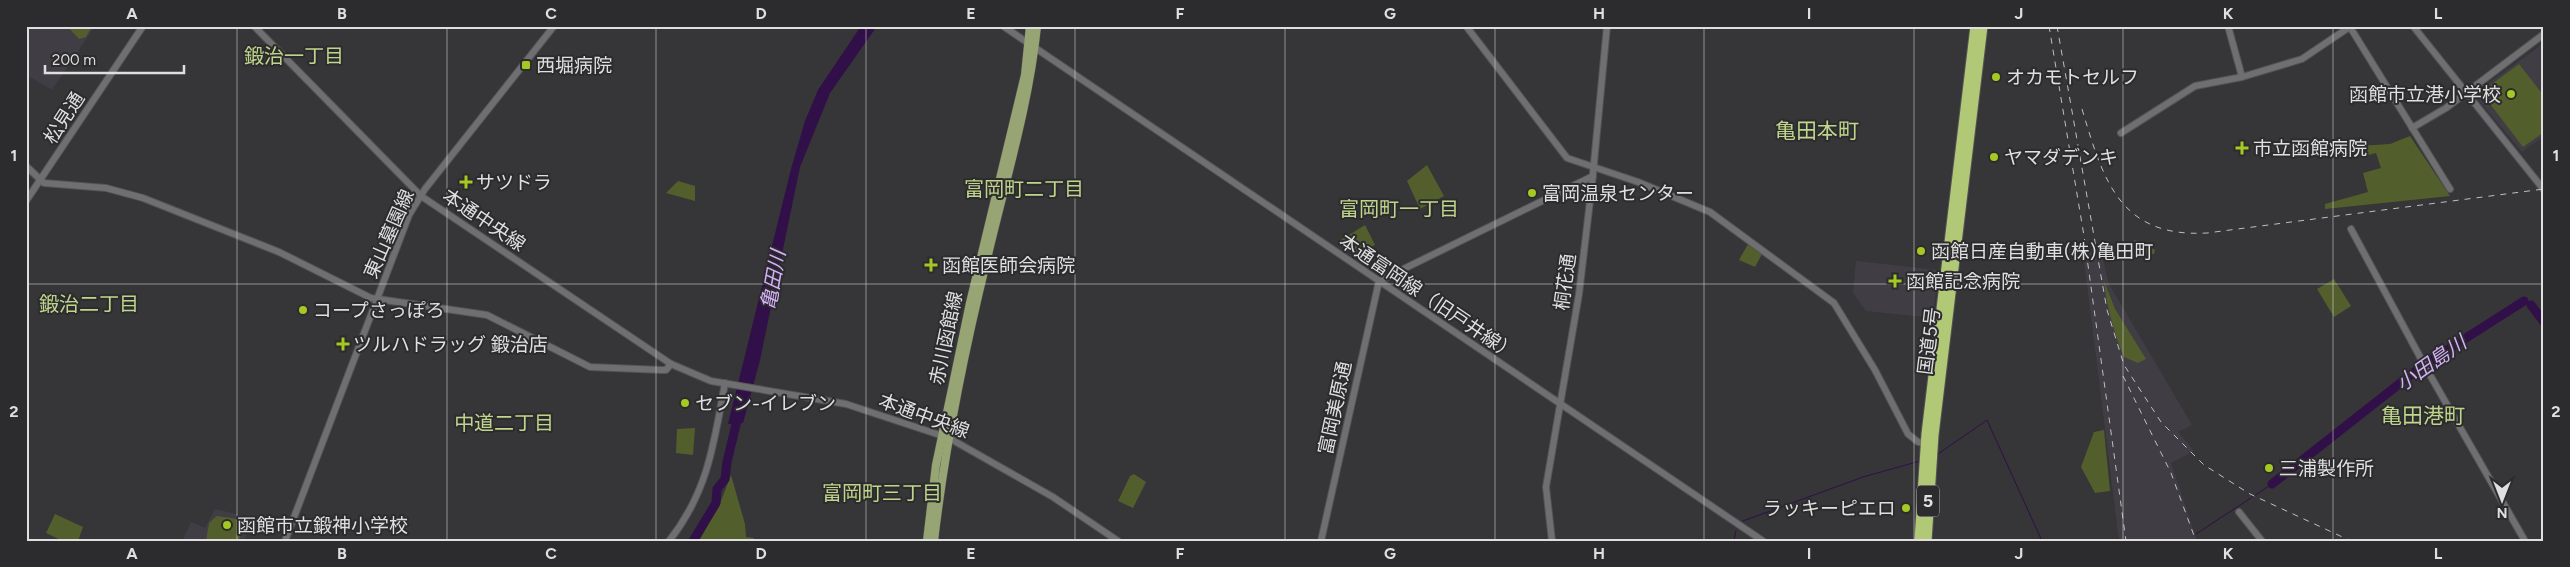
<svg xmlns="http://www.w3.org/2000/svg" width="2570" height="567" viewBox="0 0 2570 567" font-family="Figtree,'Noto Sans JP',sans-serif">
	<rect width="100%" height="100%" fill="#363537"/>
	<!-- built -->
	<g fill="#413d45">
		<path d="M26 26H95L52 90 26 75Z"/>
		<path d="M2544 43V136L2522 152 2477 98 2478 91Z"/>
		<path d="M2100 248 2109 284 2192 425 2178 432 2194 451 2171 463 2197 541H2119L2083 252Z"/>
		<path d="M1856 261 1938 270 1933 318 1866 311 1853 293Z"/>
		<path d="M215 509 249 517 245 541H182L191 522 205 528Z"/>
	</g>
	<!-- green -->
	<g fill="#525f2d">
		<path d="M67 26H92L86 37 79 39Z"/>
		<path d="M2519 64 2544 96V132L2523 147 2481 92Z"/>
		<path d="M2410 136 2450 196 2325 209V204L2368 192 2363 173 2381 168 2376 153 2361 157 2358 146 2390 144Z"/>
		<path d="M1427 165 1444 196 1420 209 1407 181Z"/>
		<path d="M678 181 695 186V201L666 193Z"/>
		<path d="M1365 225 1375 245 1356 254 1340 243 1339 241Z"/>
		<path d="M2135 240 2155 250 2154 254 2138 255 2133 242Z"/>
		<path d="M1748 244 1762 254 1755 267 1739 260Z"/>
		<path d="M2334 279 2351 306 2334 317 2317 289Z"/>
		<path d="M2104 281 2115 309 2146 359 2138 363 2124 357C2114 333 2107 308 2104 281Z"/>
		<path d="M695 428 693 455 676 453 677 429Z"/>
		<path d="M2104 430 2110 491 2095 493 2081 467 2094 432Z"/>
		<path d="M1134 474 1146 482 1133 508 1118 501 1130 476Z"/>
		<path d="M731 475 745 524 746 537 754 538V541H699L719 506Z"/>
		<path d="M55 514 83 527 78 541H63L46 533Z"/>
		<path d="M217 516 244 520 239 541H206L209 523Z"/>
	</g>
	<!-- water -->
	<path fill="#310f49" d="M861 26H877L830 93 800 167 760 360 743 423 728 424 791 169 805 121 818 90Z"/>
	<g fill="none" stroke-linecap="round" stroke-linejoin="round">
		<!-- stream -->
		<g stroke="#310f49" stroke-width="1">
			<path d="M1938 454 1987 420 2042 541"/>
			<path d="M1743 521 1863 477 1920 461"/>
			<path d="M2196 534 2272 484"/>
			<path d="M1734 541 1736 531"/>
		</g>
		<!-- river -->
		<g stroke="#310f49" stroke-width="9">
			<path d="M2531 305 2544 322"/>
			<path d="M2272 484 2422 366 2524 301"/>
			<path d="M693 541 716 503 717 489 725 479 727 462 739 412"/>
		</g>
		<!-- minor casing -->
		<g stroke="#545355" stroke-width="8">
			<g id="minor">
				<path d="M254 26 421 196 671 364 711 381 846 404 949 438 1053 497 1118 541"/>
				<path d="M1003 26 1763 541"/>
				<path d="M1466 26 1567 158 1638 182 1710 212 1834 303 1875 370 1908 434 1918 442 1929 443"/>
				<path d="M2228 26 2242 77"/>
				<path d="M2413 26 2544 190"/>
				<path d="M2350 27 2450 189"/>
				<path d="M2412 128 2446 108 2544 34"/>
				<path d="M2121 133 2195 86 2242 77 2302 59 2351 26"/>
				<path d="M26 166 44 183 106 188 143 198 279 252 371 298 487 315 590 367 662 370H666L671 364"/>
				<path d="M26 201 143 26"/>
				<path d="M2351 229 2426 368 2525 541"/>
				<path d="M2239 512 2262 541"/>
				<path d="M285 541 409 215 425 189 554 26"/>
				<path d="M669 541C708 492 714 443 725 383"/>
				<path d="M1321 541 1379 281 1593 176"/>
				<path d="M1552 541 1546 487 1579 294 1592 184 1607 26"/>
			</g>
		</g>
		<!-- major casing -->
		<g stroke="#545355" stroke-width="9">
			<g id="major">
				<path d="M927 541 936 465 970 303 1025 75 1030 26"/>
				<path d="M934 541C945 446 964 352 987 259 1005 182 1029 105 1037 26"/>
			</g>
		</g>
		<!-- highway casing -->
		<g stroke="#545355" stroke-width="11">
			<g id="highway">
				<path d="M1919 541 1926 434 1975 26"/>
				<path d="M1927 541 1934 435 1983 26"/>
			</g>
		</g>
		<!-- minor -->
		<use href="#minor" stroke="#6f6e71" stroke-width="6"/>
		<!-- major -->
		<use href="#major" stroke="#97a575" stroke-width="8"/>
		<!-- highway -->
		<use href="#highway" stroke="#b1c977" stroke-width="9"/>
		<!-- rail -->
		<g stroke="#bfbfc0" stroke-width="1" stroke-dasharray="6 6" stroke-linecap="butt">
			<path d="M2049 26 2084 236 2126 541"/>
			<path d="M2057 26 2107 310 2124 365 2161 422 2204 465 2250 494 2351 541"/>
			<path d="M2082 109C2103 179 2119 238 2207 233L2544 189"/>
			<path d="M2123 376 2171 473 2196 541"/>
		</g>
	</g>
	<!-- grid -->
	<path fill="none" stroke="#dfdfe0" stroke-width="1" stroke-opacity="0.55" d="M237 26V541M447 26V541M656 26V541M866 26V541M1075 26V541M1285 26V541M1495 26V541M1704 26V541M1914 26V541M2123 26V541M2333 26V541M26 284H2544"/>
	<!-- markers -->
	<g fill="#a5c823" stroke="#2c2b2d" stroke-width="2">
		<rect x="521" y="60" width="10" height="10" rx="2.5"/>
		<circle cx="1996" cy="77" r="5"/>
		<circle cx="2511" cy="94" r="5"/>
		<path d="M2239.5 140.5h5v5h5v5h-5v5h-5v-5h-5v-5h5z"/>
		<circle cx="1994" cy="157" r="5"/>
		<path d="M463.5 174.5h5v5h5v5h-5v5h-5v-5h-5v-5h5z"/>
		<circle cx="1532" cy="193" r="5"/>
		<circle cx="1921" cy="251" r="5"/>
		<path d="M928.5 257.5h5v5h5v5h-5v5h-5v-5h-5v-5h5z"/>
		<path d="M1892.5 273.5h5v5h5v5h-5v5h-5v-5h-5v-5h5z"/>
		<circle cx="303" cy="310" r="5"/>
		<path d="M340.5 336.5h5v5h5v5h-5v5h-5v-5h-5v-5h5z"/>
		<circle cx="685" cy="403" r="5"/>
		<circle cx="2269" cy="468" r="5"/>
		<circle cx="1906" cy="508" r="5"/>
		<circle cx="227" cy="525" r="5"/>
	</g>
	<g text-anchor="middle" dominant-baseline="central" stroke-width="4" stroke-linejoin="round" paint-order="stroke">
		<!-- shield labels -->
		<rect fill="#2c2b2d" stroke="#a9a9aa" stroke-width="1" x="1917" y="485.5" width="22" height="31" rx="4"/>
		<g font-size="18" font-weight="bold" fill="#dfdfe0">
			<text x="1928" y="501">5</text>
		</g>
		<!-- poi labels -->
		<g font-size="19" fill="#dfdfe0" stroke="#2c2b2d" text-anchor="start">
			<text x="536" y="65">西堀病院</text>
			<text x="2006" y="77">オカモトセルフ</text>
			<text x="2501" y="94" text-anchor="end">函館市立港小学校</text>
			<text x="2253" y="148">市立函館病院</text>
			<text x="2004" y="157">ヤマダデンキ</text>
			<text x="476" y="182">サツドラ</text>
			<text x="1542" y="193">富岡温泉センター</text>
			<text x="1931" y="251">函館日産自動車(株)亀田町</text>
			<text x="942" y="265">函館医師会病院</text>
			<text x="1906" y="281">函館記念病院</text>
			<text x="313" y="310">コープさっぽろ</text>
			<text x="353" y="344">ツルハドラッグ 鍛治店</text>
			<text x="695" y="403">セブン-イレブン</text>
			<text x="2279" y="468">三浦製作所</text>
			<text x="1896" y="508" text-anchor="end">ラッキーピエロ</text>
			<text x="237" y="525">函館市立鍛神小学校</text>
		</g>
		<!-- street labels -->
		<g font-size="19" fill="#dfdfe0" stroke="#2c2b2d">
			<text transform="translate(64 118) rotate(-57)">松見通</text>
			<text transform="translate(484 220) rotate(34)">本通中央線</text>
			<text transform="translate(389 234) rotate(-66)">東山墓園線</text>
			<text transform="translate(1565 282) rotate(-82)">桐花通</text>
			<text transform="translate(1428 297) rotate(34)">本通富岡線（旧戸井線）</text>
			<text transform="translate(946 338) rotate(-78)">赤川函館線</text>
			<text transform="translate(1929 341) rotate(-83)">国道5号</text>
			<text transform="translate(1335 408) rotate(-78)">富岡美原通</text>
			<text transform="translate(924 416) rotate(20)">本通中央線</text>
		</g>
		<!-- neighbourhood labels -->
		<g font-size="20" fill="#bfd58b" stroke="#2c2b2d">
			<text x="294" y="56">鍛治一丁目</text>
			<text x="1024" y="189">富岡町二丁目</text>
			<text x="1399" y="209">富岡町一丁目</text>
			<text x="89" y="304">鍛治二丁目</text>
			<text x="504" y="423">中道二丁目</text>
			<text x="882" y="493">富岡町三丁目</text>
		</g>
		<!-- water labels -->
		<g font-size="20" font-style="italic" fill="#d4b0f8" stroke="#2c2b2d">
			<text transform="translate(773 280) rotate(-80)">亀田川</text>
			<text transform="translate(2431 363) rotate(-35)">小田島川</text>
		</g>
		<!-- quarter labels -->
		<g font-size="21" fill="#bfd58b" stroke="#2c2b2d">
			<text x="1817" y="130">亀田本町</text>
			<text x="2423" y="415">亀田港町</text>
		</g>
	</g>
	<!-- border -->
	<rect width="2570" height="567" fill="none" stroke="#2c2b2d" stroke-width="55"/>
	<!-- north arrow -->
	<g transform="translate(2502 500) rotate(180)" stroke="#2c2b2d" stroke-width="4" paint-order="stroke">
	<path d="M0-4L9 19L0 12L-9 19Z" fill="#dfdfe0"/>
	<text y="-8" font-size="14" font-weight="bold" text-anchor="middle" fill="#dfdfe0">N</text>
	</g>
	<!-- scale -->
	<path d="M45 65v8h139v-8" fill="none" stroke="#dfdfe0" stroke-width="2.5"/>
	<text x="52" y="65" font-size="15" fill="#dfdfe0" stroke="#2c2b2d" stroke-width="4" paint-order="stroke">200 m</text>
	<rect x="28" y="28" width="2514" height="512" fill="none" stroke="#dfdfe0" stroke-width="2"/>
	<g font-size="16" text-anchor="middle" font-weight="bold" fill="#dfdfe0">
		<text x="132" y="19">A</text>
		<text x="342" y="19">B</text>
		<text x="551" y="19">C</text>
		<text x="761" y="19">D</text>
		<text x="971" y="19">E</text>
		<text x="1180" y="19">F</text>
		<text x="1390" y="19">G</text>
		<text x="1599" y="19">H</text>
		<text x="1809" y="19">I</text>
		<text x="2019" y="19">J</text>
		<text x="2228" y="19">K</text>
		<text x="2438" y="19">L</text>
		<text x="14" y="161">1</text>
		<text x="2556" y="161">1</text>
		<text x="14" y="417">2</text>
		<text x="2556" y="417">2</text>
		<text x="132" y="559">A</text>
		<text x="342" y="559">B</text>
		<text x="551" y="559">C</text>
		<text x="761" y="559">D</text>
		<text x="971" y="559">E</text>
		<text x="1180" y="559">F</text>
		<text x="1390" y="559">G</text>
		<text x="1599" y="559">H</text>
		<text x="1809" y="559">I</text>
		<text x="2019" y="559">J</text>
		<text x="2228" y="559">K</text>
		<text x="2438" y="559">L</text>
	</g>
</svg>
